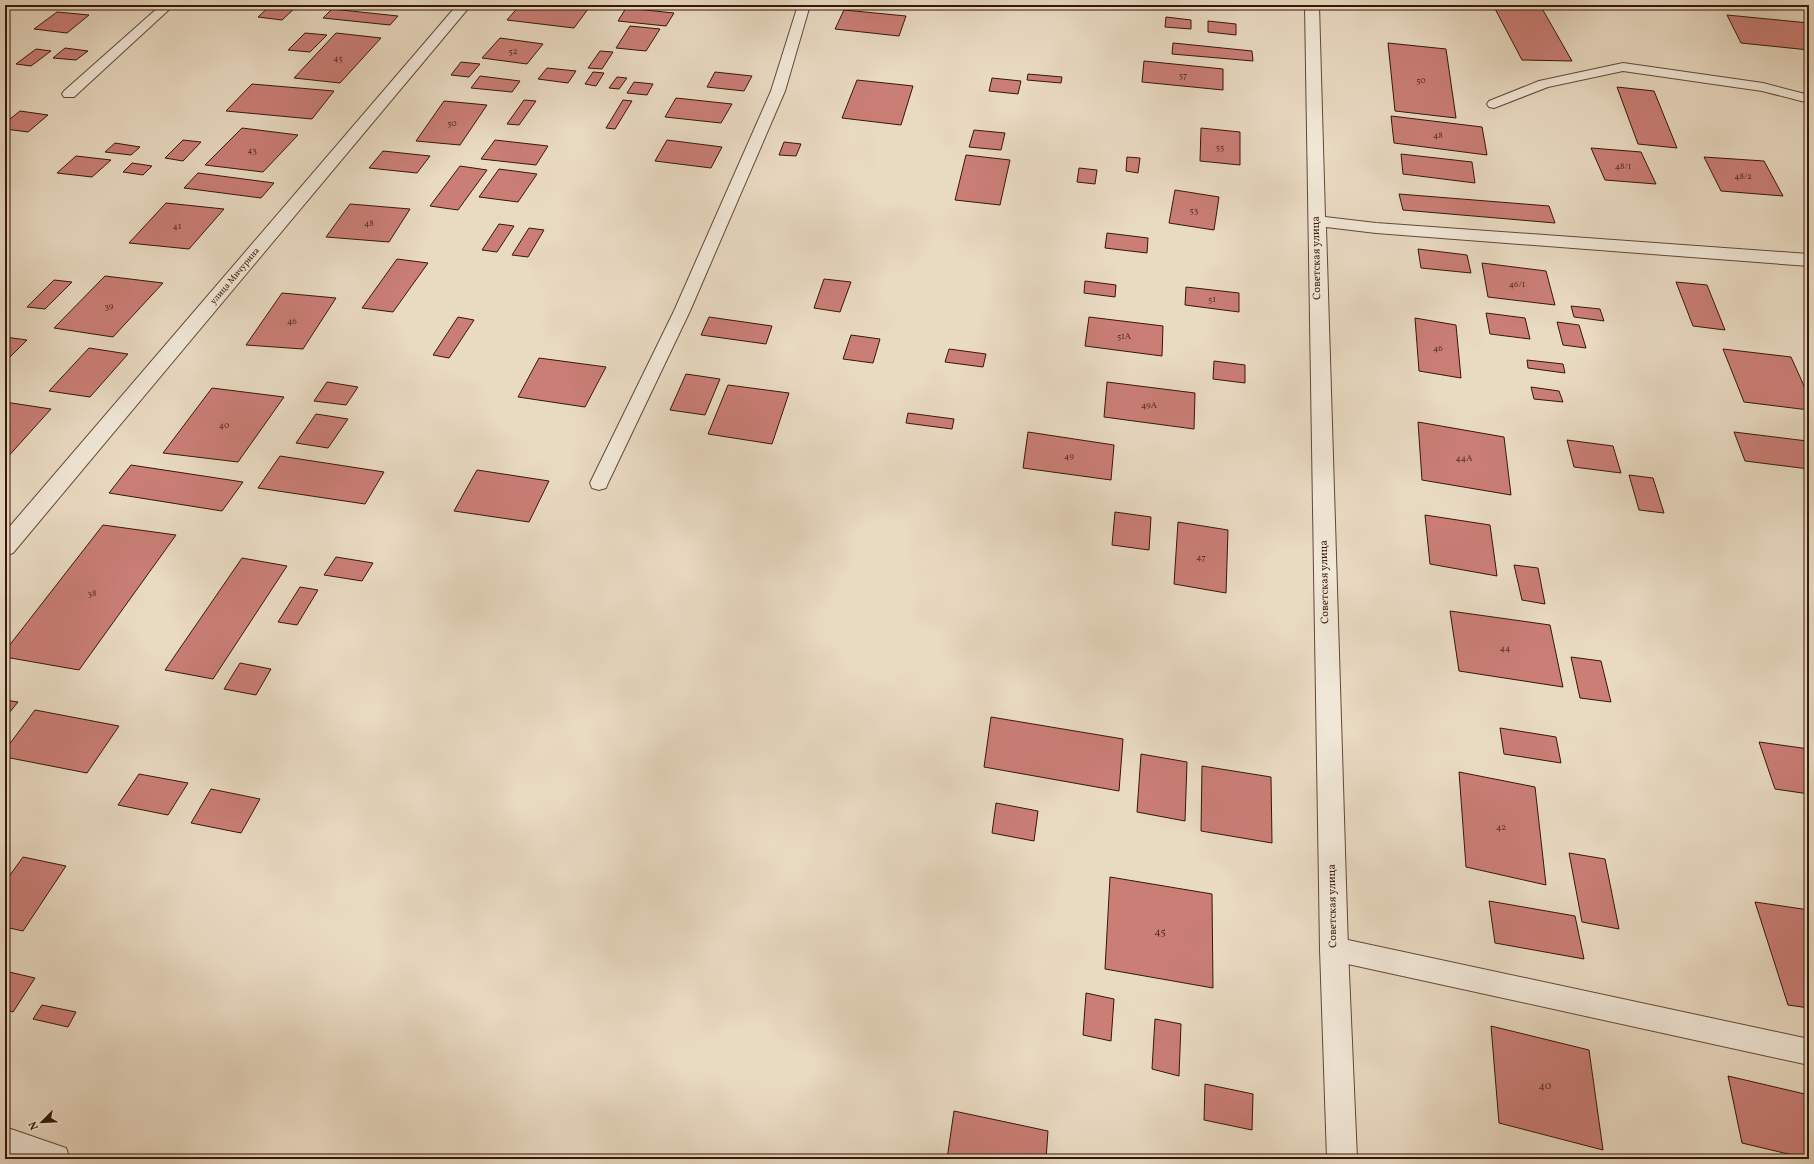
<svg xmlns="http://www.w3.org/2000/svg" width="1814" height="1164" viewBox="0 0 1814 1164" font-family="Vollkorn,serif">
	<rect width="100%" height="100%" fill="#e9dac2"/>
	<filter id="stains"><feTurbulence type="fractalNoise" baseFrequency=".005" numOctaves="4"/><feColorMatrix values="0 0 0 0 .2 0 0 0 0 .09 0 0 0 0 .02 0 0 0 .5 -.17"/></filter>
	<radialGradient id="worn" r=".72"><stop offset=".6" stop-color="#630" stop-opacity="0"/><stop offset="1" stop-color="#630" stop-opacity=".3"/></radialGradient>
	<!-- building -->
	<g fill="#ca7e76" stroke="#361707">
		<path d="M271 5H276L296 7 282 20 258 17Z"/>
		<path d="M520 5H550L588 9 574 28 507 20Z"/>
		<path d="M1493 5H1540L1572 61 1522 60Z"/>
		<path d="M626 8 674 13 666 26 618 21Z"/>
		<path d="M332 9 398 16 390 25 323 18Z"/>
		<path d="M844 10 906 16 899 36 835 29Z"/>
		<path d="M57 12 89 15 67 33 34 29Z"/>
		<path d="M1727 15 1809 23V50L1741 43Z"/>
		<path d="M1166 17 1191 20V29L1165 27Z"/>
		<path d="M1208 21 1236 24V35L1208 32Z"/>
		<path d="M630 26 660 29 646 51 616 48Z"/>
		<path d="M305 33 327 35 310 52 288 50Z"/>
		<path d="M336 33 381 38 340 83 294 78Z"/>
		<path d="M500 38 543 44 527 64 482 58Z"/>
		<path d="M1173 43 1252 51 1253 61 1172 54Z"/>
		<path d="M1388 43 1446 49 1456 118 1395 111Z"/>
		<path d="M65 48 88 51 76 60 53 58Z"/>
		<path d="M36 49 51 51 31 66 16 64Z"/>
		<path d="M600 51 613 52 602 69 588 68Z"/>
		<path d="M1144 61 1223 69V90L1142 82Z"/>
		<path d="M461 62 480 64 469 77 451 75Z"/>
		<path d="M547 68 576 71 568 83 538 79Z"/>
		<path d="M593 72 604 73 596 86 585 84Z"/>
		<path d="M715 72 752 76 744 91 707 87Z"/>
		<path d="M1028 74 1062 77 1061 83 1027 80Z"/>
		<path d="M480 76 520 81 512 92 471 88Z"/>
		<path d="M617 77 627 78 619 89 609 88Z"/>
		<path d="M992 78 1021 81 1018 94 989 91Z"/>
		<path d="M857 80 913 86 901 125 842 118Z"/>
		<path d="M634 82 653 84 647 95 627 93Z"/>
		<path d="M252 84 334 91 312 119 226 111Z"/>
		<path d="M1617 87 1654 91 1677 148 1638 144Z"/>
		<path d="M676 98 732 104 721 123 665 117Z"/>
		<path d="M524 100 536 101 519 125 507 124Z"/>
		<path d="M623 100 632 101 615 129 606 128Z"/>
		<path d="M444 101 487 105 460 145 416 141Z"/>
		<path d="M20 111 48 115 28 132 5 129V123Z"/>
		<path d="M1391 116 1482 127 1487 155 1394 143Z"/>
		<path d="M242 128 298 135 263 172 205 165Z"/>
		<path d="M1201 128 1240 132V165L1200 161Z"/>
		<path d="M974 130 1005 133 1001 150 969 147Z"/>
		<path d="M183 140 201 142 183 161 165 158Z"/>
		<path d="M495 140 548 146 536 165 481 159Z"/>
		<path d="M667 140 722 147 711 168 655 161Z"/>
		<path d="M784 142 801 144 796 156 779 155Z"/>
		<path d="M115 143 140 147 131 155 105 152Z"/>
		<path d="M1591 148 1641 152 1656 184 1605 180Z"/>
		<path d="M383 151 430 156 417 173 369 168Z"/>
		<path d="M1401 154 1472 162 1475 183 1403 174Z"/>
		<path d="M966 155 1010 160 1000 205 955 200Z"/>
		<path d="M76 156 111 160 92 177 57 173Z"/>
		<path d="M1127 157 1140 158 1138 173 1126 171Z"/>
		<path d="M1704 157 1764 161 1783 196 1721 191Z"/>
		<path d="M132 163 152 166 143 175 123 172Z"/>
		<path d="M460 166 487 170 458 210 430 206Z"/>
		<path d="M1079 168 1097 170 1095 184 1077 182Z"/>
		<path d="M499 169 537 174 518 202 479 197Z"/>
		<path d="M198 173 274 183 261 198 184 188Z"/>
		<path d="M1175 190 1219 197 1214 230 1169 223Z"/>
		<path d="M1399 194 1549 206 1555 223 1403 210Z"/>
		<path d="M166 203 224 209 189 249 129 243Z"/>
		<path d="M350 204 410 209 389 242 326 237Z"/>
		<path d="M499 224 514 226 497 252 482 250Z"/>
		<path d="M529 228 544 230 528 257 512 255Z"/>
		<path d="M1107 233 1148 238 1147 253 1105 248Z"/>
		<path d="M1418 249 1467 255 1471 273 1421 268Z"/>
		<path d="M397 259 428 263 393 312 362 308Z"/>
		<path d="M1482 263 1546 271 1555 305 1488 297Z"/>
		<path d="M105 276 163 283 113 337 54 328Z"/>
		<path d="M824 279 851 282 840 312 814 308Z"/>
		<path d="M54 280 72 282 45 309 27 307Z"/>
		<path d="M1085 281 1116 285 1115 297 1084 293Z"/>
		<path d="M1676 282 1707 285 1725 330 1693 326Z"/>
		<path d="M1186 287 1239 293V312L1185 305Z"/>
		<path d="M282 293 336 298 303 349 246 345Z"/>
		<path d="M1571 306 1600 309 1604 321 1574 317Z"/>
		<path d="M1486 313 1525 318 1530 339 1490 334Z"/>
		<path d="M458 317 474 320 449 358 433 355Z"/>
		<path d="M709 317 772 326 766 344 701 335Z"/>
		<path d="M1089 317 1163 326 1162 356 1085 346Z"/>
		<path d="M1415 318 1456 325 1461 378 1419 371Z"/>
		<path d="M1557 322 1579 325 1586 348 1563 345Z"/>
		<path d="M851 335 880 339 873 363 843 359Z"/>
		<path d="M5 337 27 340 5 362Z"/>
		<path d="M89 348 128 354 90 397 49 391Z"/>
		<path d="M949 349 986 354 983 367 945 362Z"/>
		<path d="M1723 349 1791 357 1809 397V410L1744 402Z"/>
		<path d="M539 358 606 367 585 407 518 397Z"/>
		<path d="M1527 360 1563 364 1565 373 1528 368Z"/>
		<path d="M1214 361 1245 365V383L1213 379Z"/>
		<path d="M686 374 720 379 705 415 670 410Z"/>
		<path d="M327 382 358 387 346 405 314 401Z"/>
		<path d="M1107 382 1195 393 1194 429 1104 417Z"/>
		<path d="M728 385 789 393 772 444 708 434Z"/>
		<path d="M1531 387 1559 391 1563 402 1534 399Z"/>
		<path d="M212 388 284 397 238 462 163 453Z"/>
		<path d="M5 402 51 409 5 460Z"/>
		<path d="M908 413 954 419 952 429 906 423Z"/>
		<path d="M316 414 348 419 328 448 296 443Z"/>
		<path d="M1418 422 1504 437 1511 495 1422 480Z"/>
		<path d="M1028 432 1114 445 1111 480 1023 468Z"/>
		<path d="M1734 432 1807 441 1809 445V469L1745 461Z"/>
		<path d="M1567 440 1613 446 1621 473 1574 467Z"/>
		<path d="M280 456 384 472 365 504 258 488Z"/>
		<path d="M131 465 243 482 222 511 109 493Z"/>
		<path d="M477 470 549 481 529 522 454 511Z"/>
		<path d="M1629 475 1653 478 1664 513 1639 510Z"/>
		<path d="M1115 512 1151 517 1149 550 1112 545Z"/>
		<path d="M1425 515 1490 525 1497 576 1430 564Z"/>
		<path d="M1178 522 1228 530 1226 593 1174 584Z"/>
		<path d="M103 525 176 535 79 670 5 657V651Z"/>
		<path d="M336 557 373 563 362 581 324 575Z"/>
		<path d="M242 558 287 566 213 679 165 670Z"/>
		<path d="M1514 565 1538 568 1545 604 1522 600Z"/>
		<path d="M300 587 318 590 297 625 278 622Z"/>
		<path d="M1450 611 1550 625 1563 687 1459 671Z"/>
		<path d="M1571 657 1601 661 1611 702 1580 698Z"/>
		<path d="M240 663 271 669 256 695 224 689Z"/>
		<path d="M5 700 18 702 5 718Z"/>
		<path d="M35 710 119 726 87 773 5 757V750Z"/>
		<path d="M991 717 1123 739 1119 791 984 767Z"/>
		<path d="M1500 728 1556 737 1561 763 1504 754Z"/>
		<path d="M1759 742 1809 749V794L1775 789Z"/>
		<path d="M1141 754 1187 762 1185 821 1137 812Z"/>
		<path d="M1202 766 1271 777 1272 843 1201 831Z"/>
		<path d="M1459 772 1535 787 1546 885 1466 867Z"/>
		<path d="M139 774 188 783 168 815 118 805Z"/>
		<path d="M211 789 260 799 241 833 191 823Z"/>
		<path d="M996 803 1038 811 1034 841 992 833Z"/>
		<path d="M1569 853 1605 859 1619 929 1582 922Z"/>
		<path d="M23 857 66 866 23 931 5 927V882Z"/>
		<path d="M1110 877 1212 894 1213 988 1105 969Z"/>
		<path d="M1489 901 1575 916 1584 959 1495 943Z"/>
		<path d="M1755 902 1809 910V1008L1788 1005Z"/>
		<path d="M5 971 35 978 13 1012 5 1010Z"/>
		<path d="M1086 993 1114 999 1111 1041 1083 1035Z"/>
		<path d="M42 1005 76 1012 68 1027 33 1019Z"/>
		<path d="M1155 1019 1181 1024 1179 1076 1152 1069Z"/>
		<path d="M1491 1026 1589 1050 1603 1150 1499 1123Z"/>
		<path d="M1728 1076 1809 1095V1159L1742 1143Z"/>
		<path d="M1205 1084 1253 1094 1252 1130 1204 1120Z"/>
		<path d="M954 1111 1048 1131 1046 1159H947Z"/>
	</g>
	<g fill="none" stroke-linecap="round" stroke-linejoin="round">
		<!-- lane casing -->
		<g stroke="#634836" stroke-width="2">
			<g id="lane">
				<path d="M161 5H174L74 97H64L62 94 64 91Z"/>
				<path d="M798 5H810L785 91 690 311 608 483 606 488 599 490 592 488 590 483 674 311 771 91Z"/>
				<path d="M1623 63 1763 83 1809 95V103L1762 91 1623 71 1548 87 1494 108 1489 107 1487 104 1489 101 1539 81Z"/>
				<path d="M1334 937 1809 1039V1065L1334 961 1325 958 1322 949 1325 940Z"/>
			</g>
		</g>
		<!-- street casing -->
		<g stroke="#634836" stroke-width="2">
			<g id="street">
				<path d="M457 5H471L13 553 5 556V532Z"/>
				<path d="M1305 5H1319L1325 217 1376 223 1809 254V266L1376 233 1326 227 1348 949 1357 1159H1327L1320 949Z"/>
				<path d="M5 1127 66 1148 70 1159H10L5 1157Z"/>
			</g>
		</g>
		<!-- lane -->
		<use href="#lane" fill="#f1e7d7" fill-rule="evenodd"/>
		<!-- street -->
		<use href="#street" fill="#f1e7d7" fill-rule="evenodd"/>
	</g>
	<g text-anchor="middle" dominant-baseline="central" stroke-width="3" stroke-linejoin="round" paint-order="stroke">
		<!-- number labels -->
		<g font-size="9" fill="#5b3123">
			<text x="513" y="51">52</text>
			<text x="338" y="58">45</text>
			<text x="1183" y="75">57</text>
			<text x="1421" y="80">50</text>
			<text x="452" y="123">50</text>
			<text x="1438" y="135">48</text>
			<text x="1220" y="147">55</text>
			<text x="252" y="150">43</text>
			<text x="1623" y="166">48/1</text>
			<text x="1743" y="176">48/2</text>
			<text x="1194" y="210">53</text>
			<text x="369" y="223">48</text>
			<text x="177" y="226">41</text>
			<text x="1517" y="284">46/1</text>
			<text x="1212" y="299">51</text>
			<text x="109" y="306">39</text>
			<text x="292" y="321">46</text>
			<text x="1124" y="336">51А</text>
			<text x="1438" y="348">46</text>
			<text x="1149" y="405">49А</text>
			<text x="224" y="425">40</text>
			<text x="1069" y="456">49</text>
			<text x="1464" y="458">44А</text>
			<text x="1201" y="557">47</text>
			<text x="92" y="593">38</text>
			<text x="1505" y="648">44</text>
			<text x="1501" y="827">42</text>
		</g>
		<!-- far-street labels -->
		<g font-size="9" fill="#361707" stroke="#f1e7d7">
			<text transform="translate(235 276) rotate(-50)">улица Мичурина</text>
		</g>
		<!-- street labels -->
		<g font-size="11" fill="#361707" stroke="#f1e7d7">
			<text transform="translate(1317 258) rotate(-91)">Советская улица</text>
			<text transform="translate(1325 582) rotate(-91)">Советская улица</text>
			<text transform="translate(1333 906) rotate(-91)">Советская улица</text>
		</g>
		<!-- near-number labels -->
		<g font-size="11" fill="#5b3123">
			<text x="1160" y="932">45</text>
			<text x="1545" y="1086">40</text>
		</g>
	</g>
	<!-- margin -->
	<rect width="1814" height="1164" fill="none" stroke="#e9dac2" stroke-width="20"/>
	<rect x="6" y="6" width="1802" height="1152" fill="none" stroke="#361707" stroke-width="2"/>
	<rect x="10" y="10" width="1794" height="1144" fill="none" stroke="#361707"/>
	<!-- north arrow -->
	<g transform="translate(42 1122) rotate(246)" stroke="#f1e7d7" stroke-width="3" paint-order="stroke">
	<path d="M0-3L7 15L0 10L-7 15Z" fill="#361707"/>
	<text y="-6" font-size="11" font-weight="bold" text-anchor="middle" fill="#361707">N</text>
	</g>
	<rect width="100%" height="100%" filter="url(#stains)"/>
	<rect width="100%" height="100%" fill="url(#worn)"/>
</svg>
